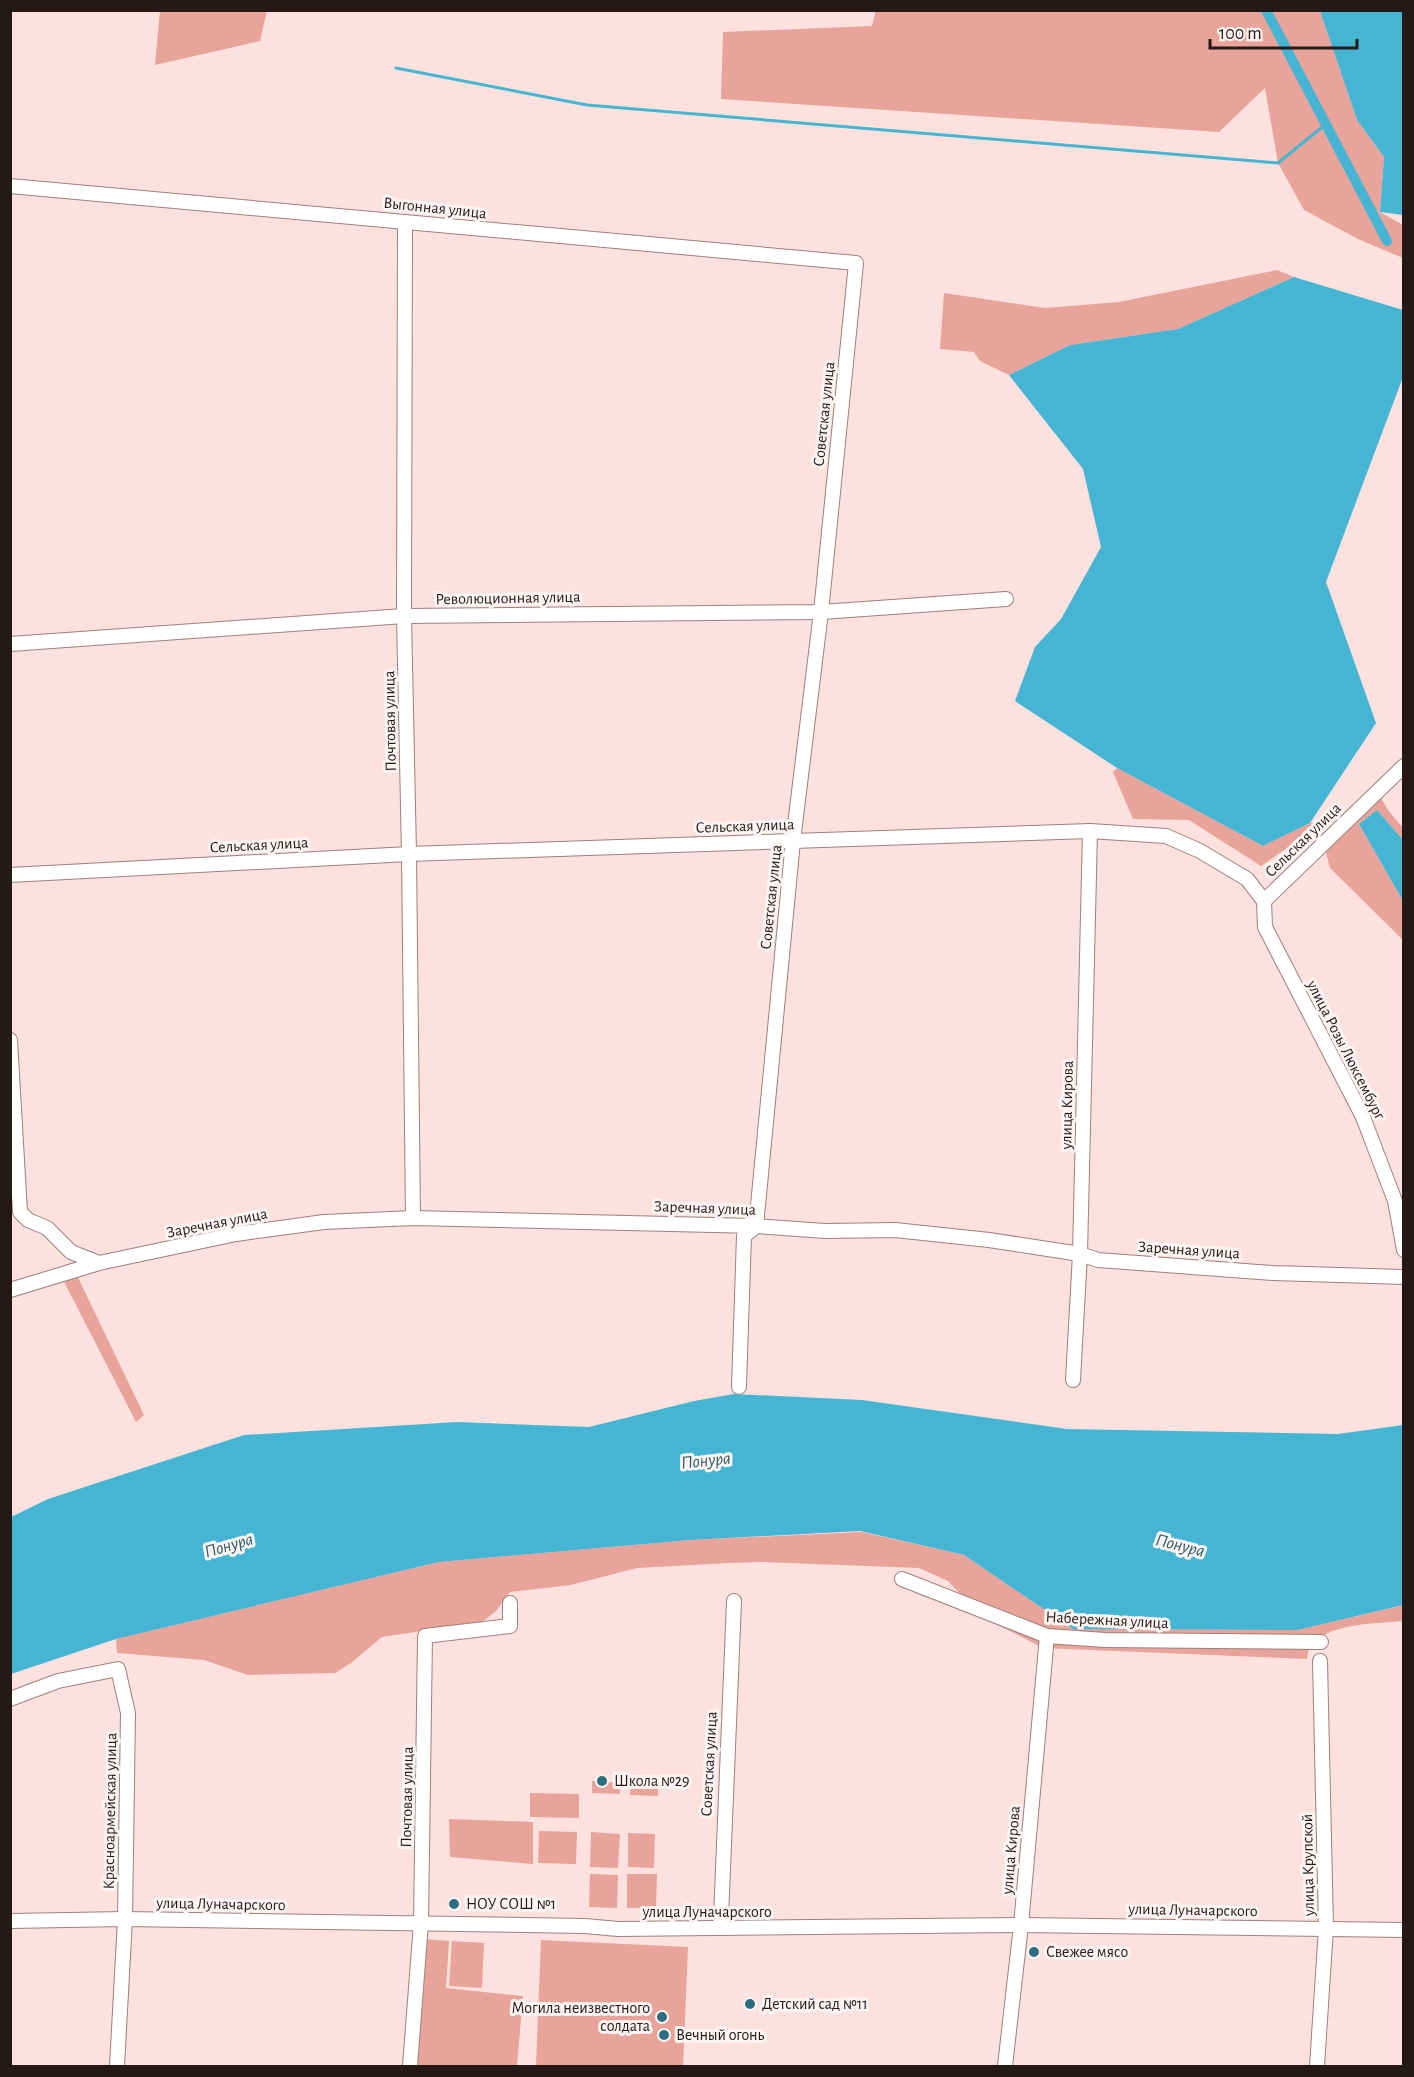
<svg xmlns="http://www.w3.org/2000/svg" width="1414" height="2077" viewBox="0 0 1414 2077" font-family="'Alegreya Sans',sans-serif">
	<rect width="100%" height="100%" fill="#fde1de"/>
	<!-- green -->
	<g fill="#e8a39b">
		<path d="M876 10 1320 11 1357 120 1384 157 1380 212 1403 225V258L1358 239 1304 210 1278 163 1265 88 1219 132 721 99 723 32 872 26Z"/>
		<path d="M160 11V10L267 11 260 41 155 65Z"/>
		<path d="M1277 270 1294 277 1178 329 1070 345 1009 375 980 361 974 352 940 349 944 293 1045 308 1119 302Z"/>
		<path d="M1117 768 1263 846 1310 823 1325 822 1261 866 1189 820 1133 819 1113 772Z"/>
		<path d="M1381 798 1388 810 1403 828V840L1377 810 1359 824 1403 901V940L1330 868 1326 852Z"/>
		<path d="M71 1263 144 1415 136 1422 57 1268Z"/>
		<path d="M862 1532 964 1555 1073 1629 1298 1630 1404 1605 1403 1621C1376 1624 1310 1622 1307 1659L1043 1648 981 1616 948 1581 919 1568 760 1562 729 1563 637 1568 571 1585 510 1592 496 1611 482 1622 382 1637 351 1663 335 1673 248 1675 204 1660 117 1653 116 1639 439 1562 691 1540Z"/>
		<path d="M592 1781 620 1783V1794L592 1793Z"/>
		<path d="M631 1784 658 1785V1796L630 1795Z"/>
		<path d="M530 1793 579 1794V1818L530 1817Z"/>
		<path d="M449 1819 533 1822V1864L450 1857Z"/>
		<path d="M539 1831 577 1832 576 1864 538 1863Z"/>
		<path d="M591 1832 620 1834 618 1868 590 1867Z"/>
		<path d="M628 1833 655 1834 654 1868 628 1867Z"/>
		<path d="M590 1874 618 1875 617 1908 589 1907Z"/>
		<path d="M627 1874H657L656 1908H627Z"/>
		<path d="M423 1939 449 1941 446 1988 523 1996 517 2066H415Z"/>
		<path d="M541 1940 688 1947 683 2066H536Z"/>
		<path d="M452 1941 484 1943 482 1988 449 1986Z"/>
	</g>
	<!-- water -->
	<g fill="#46b5d3">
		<path d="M1320 11H1403V215L1380 212 1384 157 1357 120Z"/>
		<path d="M1294 277 1403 310V377L1326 582 1376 723 1310 823 1263 846 1117 768 1015 701 1035 647 1061 619 1101 547 1083 469 1009 375 1070 345 1178 329Z"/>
		<path d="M1377 810 1403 840V901L1359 824Z"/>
		<path d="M734 1394 862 1400 1067 1429 1338 1434 1403 1425V1605L1298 1630 1073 1629 964 1555 860 1531 691 1540 439 1562 116 1639 11 1674V1517L48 1499 244 1435 457 1422 589 1427 694 1401Z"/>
	</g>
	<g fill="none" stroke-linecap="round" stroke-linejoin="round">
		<!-- stream -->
		<path stroke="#46b5d3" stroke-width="3" d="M396 68 587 105 1278 163 1326 124"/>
		<!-- canal -->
		<path stroke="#46b5d3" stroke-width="10" d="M1266 10 1387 241"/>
		<!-- minor casing -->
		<g stroke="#9e7f7b" stroke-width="16">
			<g id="minor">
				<path d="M10 186C293 210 574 238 856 263L821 612 793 841 756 1226 744 1236 739 1387"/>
				<path d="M405 223 404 616 409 854 413 1218"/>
				<path d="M10 644 404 616 821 612 1006 599"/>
				<path d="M10 875 409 854 1090 831 1166 836 1200 851 1247 879 1264 901"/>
				<path d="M1264 901 1265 927 1363 1117 1395 1201 1404 1250"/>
				<path d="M1264 901 1404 766"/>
				<path d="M10 1040 20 1212 28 1220 47 1228 71 1252 99 1263"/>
				<path d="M10 1290 99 1263 236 1234 324 1222 413 1218 756 1226 825 1231 895 1230 989 1240 1080 1254 1098 1260 1273 1273 1404 1277"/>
				<path d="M1073 1380 1080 1254 1090 831"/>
				<path d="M902 1579 1047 1636 1105 1640 1321 1642"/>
				<path d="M10 1699 58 1681 118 1669 128 1713 125 1919 117 2066"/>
				<path d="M10 1921 125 1919 585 1926 618 1929 1021 1925 1404 1930"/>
				<path d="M719 1928 721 1918 734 1601"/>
				<path d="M410 2066 421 1923 425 1636 510 1626V1603"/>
				<path d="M1005 2066 1021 1925 1047 1636"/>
				<path d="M1317 2066 1326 1928 1320 1661"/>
			</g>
		</g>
		<!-- minor -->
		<use href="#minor" stroke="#fff" stroke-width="14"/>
	</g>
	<!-- markers -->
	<g fill="#2c6e80" stroke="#fbf4f3" stroke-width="2">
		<circle cx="602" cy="1781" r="6"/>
		<circle cx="454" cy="1904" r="6"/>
		<circle cx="1034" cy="1952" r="6"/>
		<circle cx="750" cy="2004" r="6"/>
		<circle cx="662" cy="2017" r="6"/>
		<circle cx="664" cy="2035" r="6"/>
	</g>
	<g text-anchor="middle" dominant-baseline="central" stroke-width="6" stroke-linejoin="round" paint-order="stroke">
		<!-- street labels -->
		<g font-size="16" fill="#251917" stroke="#fbf4f3">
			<text transform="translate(435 208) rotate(6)">Выгонная улица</text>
			<text transform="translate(824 414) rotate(-84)">Советская улица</text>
			<text transform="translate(508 598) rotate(-1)">Революционная улица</text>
			<text transform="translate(390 721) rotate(-91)">Почтовая улица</text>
			<text transform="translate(745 826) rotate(-2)">Сельская улица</text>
			<text transform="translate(1303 840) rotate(-44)">Сельская улица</text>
			<text transform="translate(259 845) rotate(-3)">Сельская улица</text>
			<text transform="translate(771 897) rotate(-84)">Советская улица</text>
			<text transform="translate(1346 1050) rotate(63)">улица Розы Люксембург</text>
			<text transform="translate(1067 1105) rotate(-89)">улица Кирова</text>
			<text transform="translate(705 1208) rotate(2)">Заречная улица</text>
			<text transform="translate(217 1223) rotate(-11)">Заречная улица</text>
			<text transform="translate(1189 1250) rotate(4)">Заречная улица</text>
			<text transform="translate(1107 1620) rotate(3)">Набережная улица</text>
			<text transform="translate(709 1764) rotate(-87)">Советская улица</text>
			<text transform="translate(407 1797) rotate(-89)">Почтовая улица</text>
			<text transform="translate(110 1811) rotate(-89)">Красноармейская улица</text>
			<text transform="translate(1011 1850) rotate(-85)">улица Кирова</text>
			<text transform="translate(1308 1865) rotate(-91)">улица Крупской</text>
			<text transform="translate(221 1904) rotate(1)">улица Луначарского</text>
			<text transform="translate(1193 1910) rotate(1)">улица Луначарского</text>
			<text x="707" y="1912">улица Луначарского</text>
		</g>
		<!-- poi labels -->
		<g font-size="16" fill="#251917" stroke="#fbf4f3" text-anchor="start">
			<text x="614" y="1781">Школа №29</text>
			<text x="466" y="1904">НОУ СОШ №1</text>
			<text x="1046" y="1952">Свежее мясо</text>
			<text x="762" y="2004">Детский сад №11</text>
			<text x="650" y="2008" text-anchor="end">Могила неизвестного<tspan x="650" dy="18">солдата</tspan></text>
			<text x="676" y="2035">Вечный огонь</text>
		</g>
		<!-- water labels -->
		<g font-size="18" font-style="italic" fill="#2c5a67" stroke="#fbf4f3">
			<text transform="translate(706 1461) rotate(-6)">Понура</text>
			<text transform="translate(229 1546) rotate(-16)">Понура</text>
			<text transform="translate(1180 1546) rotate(14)">Понура</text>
		</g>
	</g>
	<!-- border -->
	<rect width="1414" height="2077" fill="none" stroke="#251917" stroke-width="24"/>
	<!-- scale -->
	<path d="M1210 39v9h147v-9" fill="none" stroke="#251917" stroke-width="3"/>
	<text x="1219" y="39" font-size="18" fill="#251917" stroke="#fbf4f3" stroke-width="4.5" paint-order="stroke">100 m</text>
</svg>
